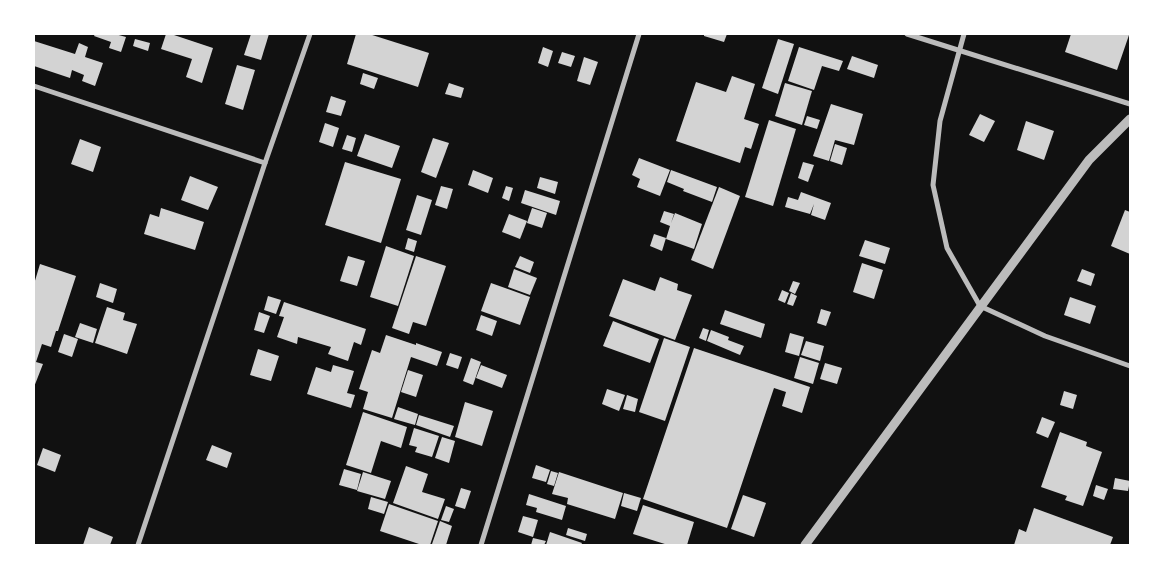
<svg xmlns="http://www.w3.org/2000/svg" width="1164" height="579" viewBox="0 0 1164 579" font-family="Inter,sans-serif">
	<rect width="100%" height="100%" fill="#111"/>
	<!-- building -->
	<g fill="#d3d3d3">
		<path d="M95 34H115L126 37 121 52 109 48 111 42 94 36Z"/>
		<path d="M166 34H171L213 48 202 83 186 77 192 59 161 49Z"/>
		<path d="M251 34H269L261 60 244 55Z"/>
		<path d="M356 34H369L429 53 418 87 347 64Z"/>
		<path d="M704 34H727L724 42 704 36Z"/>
		<path d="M1071 34 1129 35 1117 70 1065 52Z"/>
		<path d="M135 39 150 43 148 51 133 46Z"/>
		<path d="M778 39 794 44 778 94 762 88Z"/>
		<path d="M34 41 75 54 79 43 88 47 85 57 103 63 95 86 82 81 84 75 72 70 70 78 34 66Z"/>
		<path d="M543 47 553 51 548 67 538 63Z"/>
		<path d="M799 47 843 61 839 71 822 66 814 90 788 81Z"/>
		<path d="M562 52 575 56 571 67 558 63Z"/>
		<path d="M852 56 878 65 874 78 847 69Z"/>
		<path d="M584 57 598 62 590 85 577 81Z"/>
		<path d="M237 65 255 70 243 110 225 104Z"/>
		<path d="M363 73 378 78 374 89 360 84Z"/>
		<path d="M732 76 755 84 744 119 759 124 751 149 745 147 740 163 676 141 696 82 726 92Z"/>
		<path d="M449 83 464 88 461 98 445 94Z"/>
		<path d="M785 83 812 91 802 125 775 116Z"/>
		<path d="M331 96 346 101 341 116 326 112Z"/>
		<path d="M831 104 863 114 854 145 835 140 829 161 813 156Z"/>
		<path d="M980 114 995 121 984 142 969 135Z"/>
		<path d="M807 116 820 120 817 129 804 125Z"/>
		<path d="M769 120 796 129 773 206 745 197Z"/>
		<path d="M1026 121 1054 131 1044 160 1017 150Z"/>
		<path d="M325 123 339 128 333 147 319 142Z"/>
		<path d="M365 134 400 146 392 168 357 156Z"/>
		<path d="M347 135 356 138 352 152 342 149Z"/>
		<path d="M433 138 449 143 436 178 421 172Z"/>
		<path d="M80 139 101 147 93 172 71 164Z"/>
		<path d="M835 144 847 148 842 165 830 161Z"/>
		<path d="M639 158 670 170 660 196 637 187 640 179 632 175Z"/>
		<path d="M345 162 401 179 381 243 325 225Z"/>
		<path d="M803 162 814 165 808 182 798 178Z"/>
		<path d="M473 170 493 178 488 193 468 185Z"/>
		<path d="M671 170 717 187 712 202 683 191 684 189 667 182Z"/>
		<path d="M190 176 218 187 208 210 181 200Z"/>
		<path d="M540 177 558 182 555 194 537 188Z"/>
		<path d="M441 186 453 189 447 209 435 205Z"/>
		<path d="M506 186 513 188 509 201 502 198Z"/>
		<path d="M719 187 740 196 713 269 691 260Z"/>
		<path d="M525 190 560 201 556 215 521 203Z"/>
		<path d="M801 192 831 203 825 220 811 215 814 204 810 214 785 207 788 197 798 200Z"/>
		<path d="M417 195 432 200 421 235 406 230Z"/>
		<path d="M161 208 204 222 195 250 144 234 150 214 159 217Z"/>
		<path d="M532 208 547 213 542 228 527 223Z"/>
		<path d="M1125 210 1130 212V254L1111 246Z"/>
		<path d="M664 211 674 214 671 223 675 213 702 224 694 249 666 239 670 226 660 222Z"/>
		<path d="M509 214 527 221 520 239 502 232Z"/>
		<path d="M654 234 666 238 662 251 650 246Z"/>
		<path d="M408 238 417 241 414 252 405 249Z"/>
		<path d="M865 240 890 248 885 264 859 256Z"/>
		<path d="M386 246 414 256 398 306 370 297Z"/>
		<path d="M348 256 365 261 357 286 340 281Z"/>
		<path d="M416 256 446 266 426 326 413 322 409 334 392 328Z"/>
		<path d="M520 256 534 262 530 273 515 267Z"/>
		<path d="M862 263 883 270 874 299 853 292Z"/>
		<path d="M40 264 76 276 58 331H56L51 347 42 344 36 362 43 364 34 387V284Z"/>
		<path d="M514 269 537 278 530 295 508 287Z"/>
		<path d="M1082 269 1095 274 1091 286 1077 281Z"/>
		<path d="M660 277 678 284 677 290 692 295 675 340 609 316 623 279 655 291Z"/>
		<path d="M793 281 800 283 795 294 789 291Z"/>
		<path d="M100 283 117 289 113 303 96 297Z"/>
		<path d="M491 283 530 297 520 325 481 311Z"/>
		<path d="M782 290 789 293 785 303 778 300Z"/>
		<path d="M791 293 797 296 793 306 787 304Z"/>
		<path d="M268 296 281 300 276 314 264 310Z"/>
		<path d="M1070 297 1096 306 1090 324 1064 315Z"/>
		<path d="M284 302 366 329 361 345 354 342 348 361 328 354 331 347 298 337 297 344 277 337 284 317 279 316Z"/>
		<path d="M107 307 125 313 123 320 137 324 127 354 95 343Z"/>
		<path d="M821 309 831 312 826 326 817 323Z"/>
		<path d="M725 310 765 324 761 338 720 324Z"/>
		<path d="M259 312 270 316 264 333 254 330Z"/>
		<path d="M481 315 497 321 492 336 476 330Z"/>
		<path d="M613 321 659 339 650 363 603 346Z"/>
		<path d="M80 323 97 329 93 343 75 337Z"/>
		<path d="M703 328 709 330 706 341 699 338Z"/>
		<path d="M711 330 729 337 728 340 744 346 740 355 707 341Z"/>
		<path d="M790 333 804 337 799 356 785 352Z"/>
		<path d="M64 334 78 339 72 357 58 352Z"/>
		<path d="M386 335 416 345V343L442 352 437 366 411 357 392 418 363 409 368 392 359 389 372 350 380 353Z"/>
		<path d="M664 338 690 347 665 421 639 412Z"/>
		<path d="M806 341 824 346 820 361 801 355Z"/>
		<path d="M694 348 810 387 802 413 782 406 786 392 774 388 727 528 643 499Z"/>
		<path d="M258 349 279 356 271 381 250 375Z"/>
		<path d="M450 353 462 357 458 369 446 365Z"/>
		<path d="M800 357 819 363 813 384 794 378Z"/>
		<path d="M471 358 481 362 473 385 463 381Z"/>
		<path d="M825 363 842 368 837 384 820 379Z"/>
		<path d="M333 365 354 371 347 393 355 395 351 408 307 394 316 367 331 372Z"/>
		<path d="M481 365 507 375 502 388 476 378Z"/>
		<path d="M408 370 423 375 416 397 401 392Z"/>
		<path d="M607 389 625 395 619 411 602 404Z"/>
		<path d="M1064 391 1077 395 1073 409 1060 405Z"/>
		<path d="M627 395 638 399 635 412 623 409Z"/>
		<path d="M465 402 493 411 482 446 455 437Z"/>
		<path d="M398 407 418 414 415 425 394 419Z"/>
		<path d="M363 412 407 427 401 448 381 441 371 473 346 465Z"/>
		<path d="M419 415 454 426 450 437 416 425Z"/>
		<path d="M1042 417 1055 422 1048 438 1036 433Z"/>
		<path d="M414 428 439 436 432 457 415 452 417 447 409 445Z"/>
		<path d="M1060 432 1087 442 1086 446 1102 452 1083 506 1065 500 1067 496 1041 487Z"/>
		<path d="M442 437 455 441 449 463 435 458Z"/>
		<path d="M212 445 232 453 227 468 206 460Z"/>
		<path d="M43 448 61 455 55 472 37 465Z"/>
		<path d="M536 465 550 470 546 482 532 478Z"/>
		<path d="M406 466 428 474 422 492 445 499 438 519 393 503Z"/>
		<path d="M344 469 361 474 357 490 339 485Z"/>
		<path d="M551 471 558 473 554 486 547 484Z"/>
		<path d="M363 472 391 481 385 499 357 491Z"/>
		<path d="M559 472 623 493 615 519 567 504 568 498 552 494Z"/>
		<path d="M1115 478 1130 481 1128 491 1113 489Z"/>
		<path d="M1096 485 1108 489 1104 500 1093 496Z"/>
		<path d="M461 488 471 491 465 509 455 506Z"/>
		<path d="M624 493 641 498 637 511 621 506Z"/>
		<path d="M529 494 566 506 562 520 536 512 537 508 526 505Z"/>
		<path d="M743 495 766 503 754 537 731 529Z"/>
		<path d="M371 497 388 502 384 514 368 509Z"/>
		<path d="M389 504 438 521 430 545H422L380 531Z"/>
		<path d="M643 505 694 522 687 545H668L633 534Z"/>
		<path d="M446 506 454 509 449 522 441 520Z"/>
		<path d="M1034 508 1113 537 1110 545H1014L1019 529 1026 532Z"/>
		<path d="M523 516 538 520 533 537 518 532Z"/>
		<path d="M440 521 452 526 446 545 432 544Z"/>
		<path d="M89 527 113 537 110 545H83Z"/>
		<path d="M568 528 587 534 585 541 566 535Z"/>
		<path d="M550 532 582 543 581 545H546Z"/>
		<path d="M533 538 546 541 544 545H531Z"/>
	</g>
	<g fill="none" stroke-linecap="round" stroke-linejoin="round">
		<!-- minor -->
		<g stroke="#bcbcbc" stroke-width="5">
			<path d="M907 34 1130 104"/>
			<path d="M964 34 940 121 933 185 947 248 980 306 1045 336 1130 366"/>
			<path d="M34 86 265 163"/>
			<path d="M138 545 265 163 310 34"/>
			<path d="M481 545 639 34"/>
		</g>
		<!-- tertiary -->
		<path stroke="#bcbcbc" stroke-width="9" d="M805 545 1089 160 1130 119"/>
	</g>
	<!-- border -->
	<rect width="1164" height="579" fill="none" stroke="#ffffff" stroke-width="70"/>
</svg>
